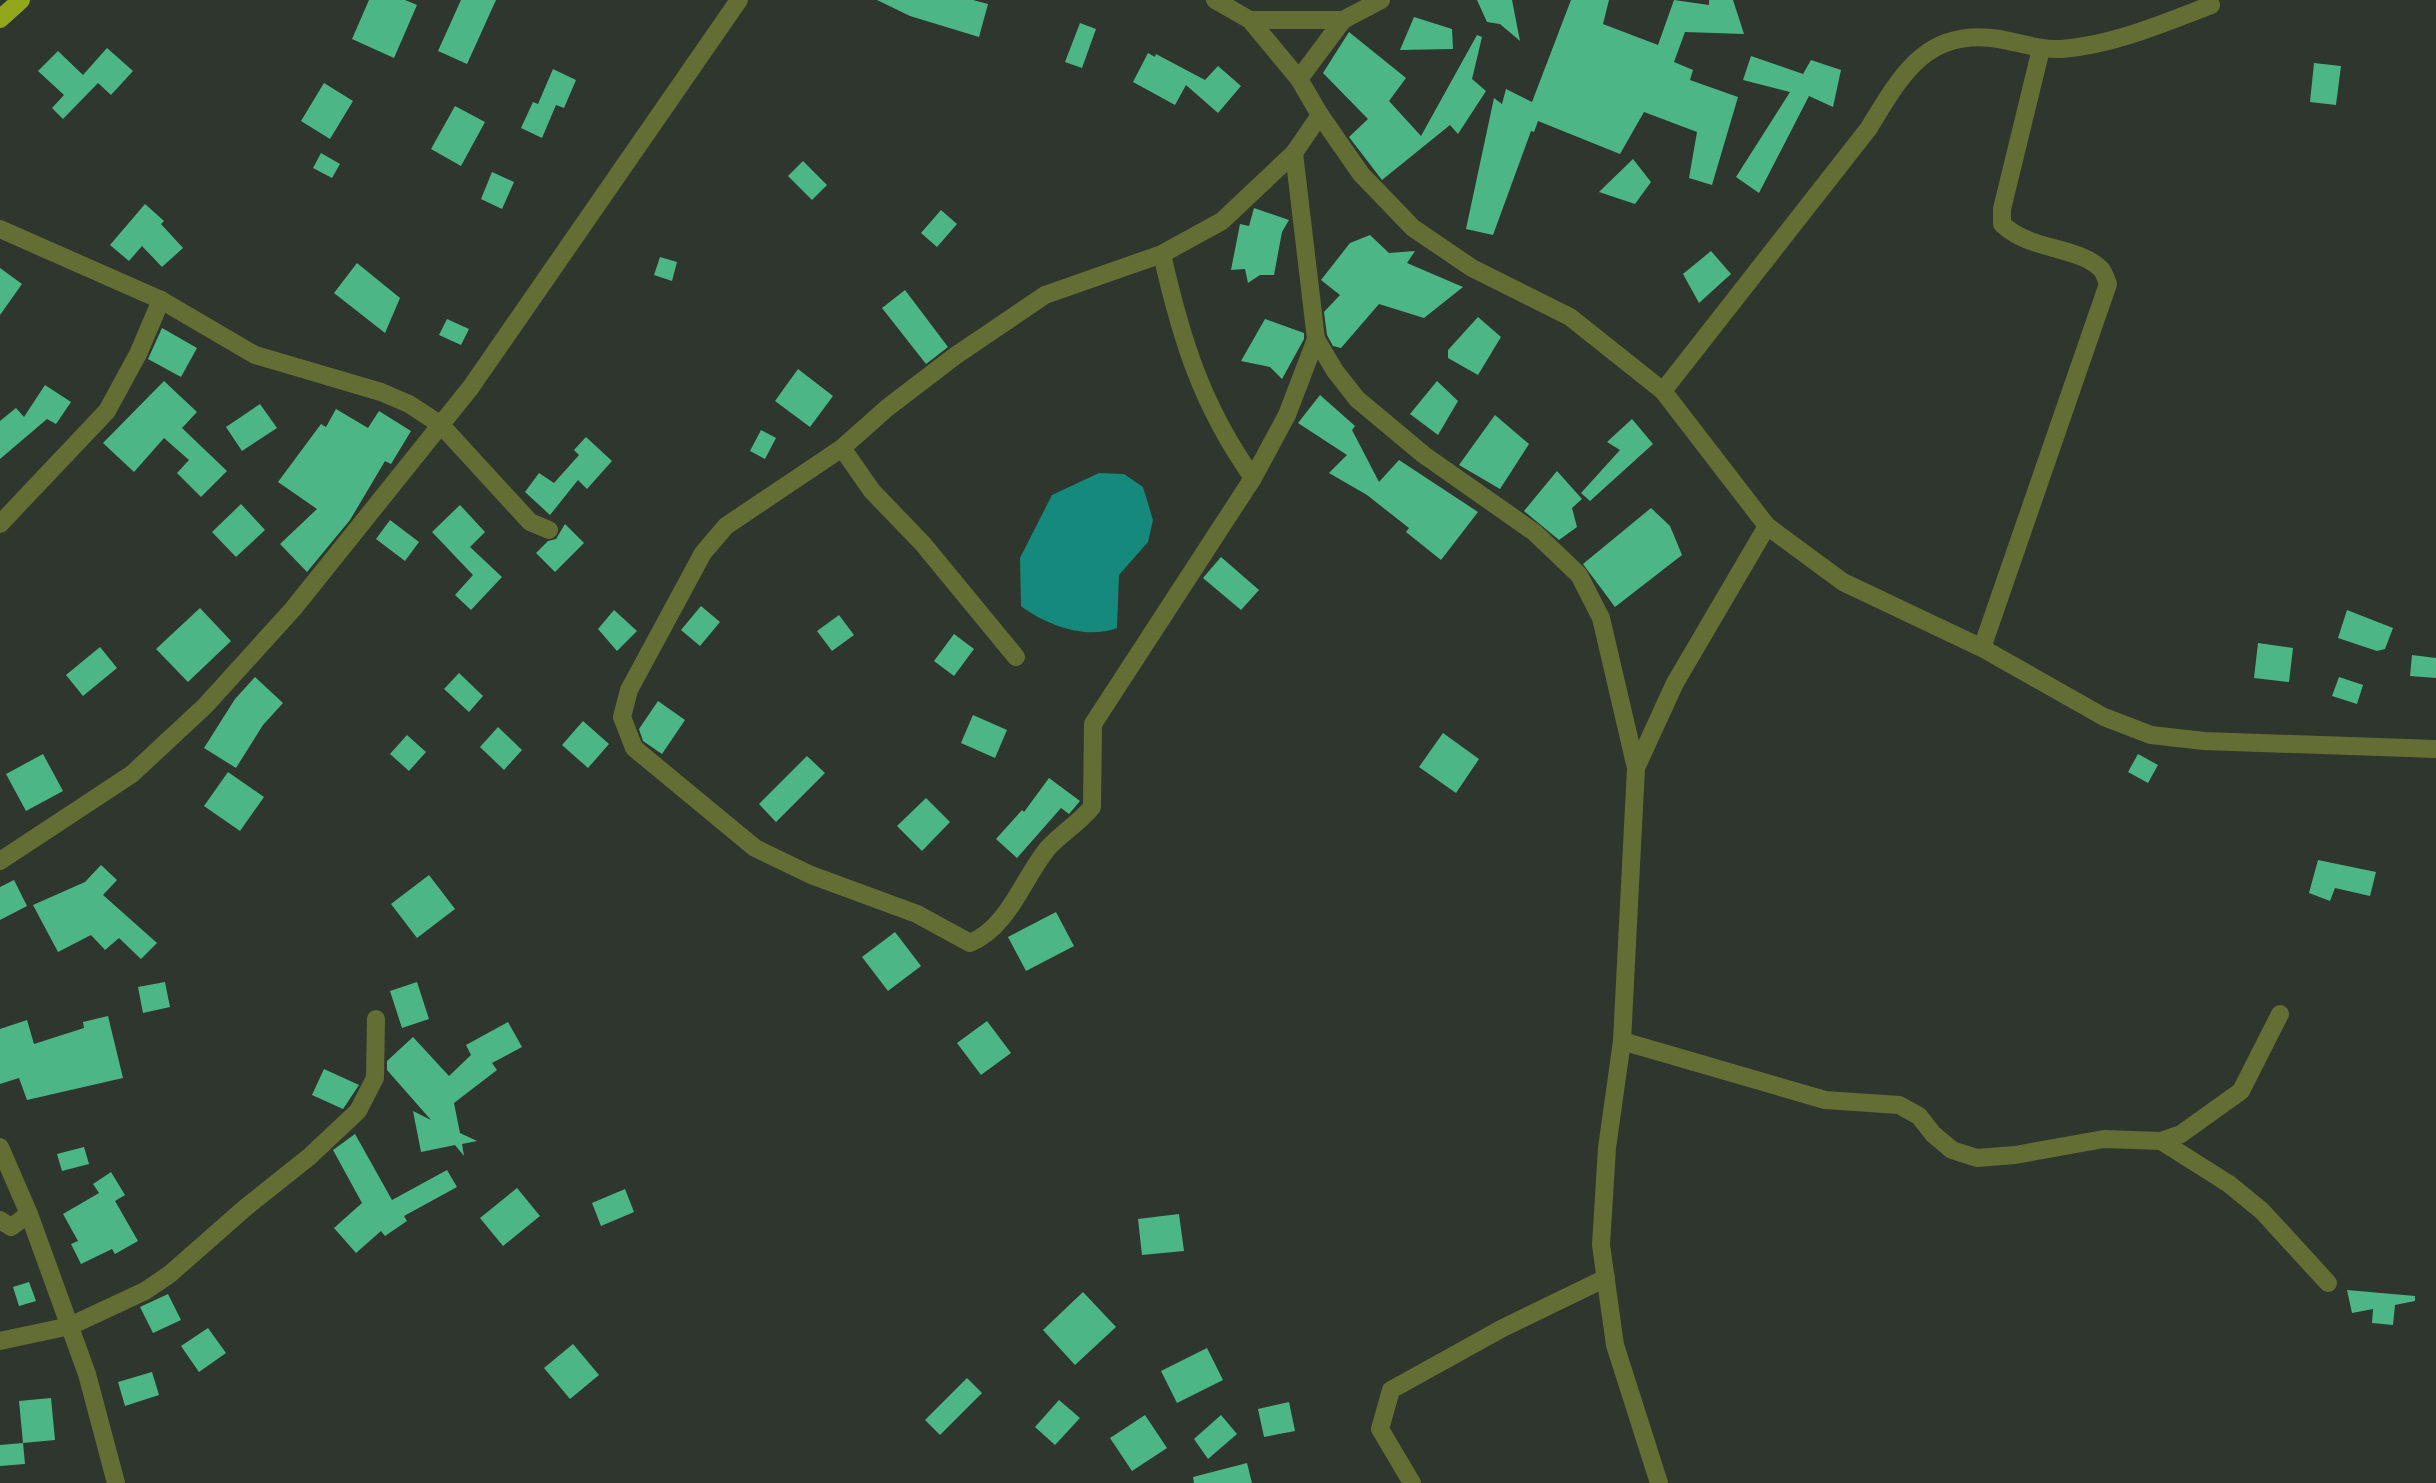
<svg xmlns="http://www.w3.org/2000/svg" width="2436" height="1483" viewBox="0 0 2436 1483" font-family="'Nunito Sans',sans-serif">
	<rect width="100%" height="100%" fill="#2f362d"/>
	<!-- water -->
	<path fill="#15897c" d="M1099 473 1124 474 1143 487 1153 520 1148 542 1119 575 1117 628C1086 640 1046 625 1021 606L1020 558 1052 495Z"/>
	<!-- building -->
	<g fill="#4db687">
		<path d="M369 0H405L417 5 394 58 352 39Z"/>
		<path d="M461 0H496L467 64 438 51Z"/>
		<path d="M877 0H973L988 4 979 37 910 16Z"/>
		<path d="M1477 0H1512L1520 41 1500 24 1487 22Z"/>
		<path d="M1571 0H1609L1603 24 1658 45 1674 0 1709 5V0H1733L1744 34 1685 32 1674 62 1693 70 1690 80 1738 97 1712 185 1689 178 1697 132 1644 112 1620 154 1538 121 1534 132 1531 131 1493 235 1466 229 1494 98 1502 104 1506 89 1532 102Z"/>
		<path d="M1414 17 1452 29 1453 49 1400 50Z"/>
		<path d="M1080 23 1096 29 1082 68 1065 62Z"/>
		<path d="M1349 32 1406 78 1389 101 1421 136 1477 35 1482 37 1472 79 1486 91 1458 134 1450 125 1382 180 1349 137 1368 119 1323 73Z"/>
		<path d="M107 48 133 71 111 95 98 83 63 119 52 108 64 95 38 71 58 51 83 75Z"/>
		<path d="M1148 53 1155 57 1156 54 1205 80 1218 66 1241 86 1218 113 1186 85 1175 105 1133 82Z"/>
		<path d="M1751 56 1803 74 1811 60 1841 70 1833 107 1809 96 1759 193 1736 177 1790 92 1743 80Z"/>
		<path d="M2314 63 2341 66 2336 105 2310 102Z"/>
		<path d="M553 69 576 80 564 108 556 105 542 138 521 128 533 102 538 104Z"/>
		<path d="M324 83 353 101 330 139 301 121Z"/>
		<path d="M455 106 485 122 461 166 431 149Z"/>
		<path d="M321 153 340 164 332 178 313 168Z"/>
		<path d="M1633 159 1651 182 1635 204 1599 192Z"/>
		<path d="M803 161 827 185 812 200 788 176Z"/>
		<path d="M492 172 514 182 502 209 481 199Z"/>
		<path d="M145 204 164 221 161 224 183 248 162 267 142 246 129 261 110 245Z"/>
		<path d="M1254 208 1289 220 1282 232 1274 275H1260L1248 283 1245 269 1231 270 1240 224 1249 226Z"/>
		<path d="M941 210 957 224 937 247 921 233Z"/>
		<path d="M1370 235 1389 253 1415 251 1407 263 1463 287 1424 318 1379 304 1341 348 1333 346 1327 335 1324 312 1340 295 1321 280 1350 243Z"/>
		<path d="M1711 251 1731 274 1699 303 1683 274Z"/>
		<path d="M660 257 677 262 672 281 654 275Z"/>
		<path d="M357 263 400 298 385 333 334 293Z"/>
		<path d="M0 268 22 284 0 315Z"/>
		<path d="M905 290 948 347 926 364 882 308Z"/>
		<path d="M1478 317 1501 337 1478 375 1448 358V350Z"/>
		<path d="M447 319 469 329 461 345 439 335Z"/>
		<path d="M1265 319 1304 333V339L1282 379 1270 367 1241 361Z"/>
		<path d="M162 328 197 348 181 377 148 359Z"/>
		<path d="M798 369 833 396 810 427 775 401Z"/>
		<path d="M164 381 197 412 182 428 227 471 201 497 177 473 189 460 164 438 134 472 103 443Z"/>
		<path d="M1437 381 1458 401 1438 435 1410 414Z"/>
		<path d="M45 385 71 402 56 424 47 419 0 459V421L16 408 24 417Z"/>
		<path d="M1320 395 1355 426 1352 430 1379 482 1399 460 1478 512 1441 560 1406 532 1409 528 1367 495 1329 473 1347 455 1298 423Z"/>
		<path d="M260 404 277 428 242 451 226 427Z"/>
		<path d="M336 409 368 428 379 411 411 431 391 464 385 461 350 520 307 572 280 544 317 509 278 482 321 424 326 427Z"/>
		<path d="M1495 415 1529 444 1500 489 1459 465Z"/>
		<path d="M1632 419 1653 444 1590 501 1581 493 1620 450 1607 442Z"/>
		<path d="M761 430 776 438 765 459 750 451Z"/>
		<path d="M586 437 612 461 587 489 578 480 550 515 525 492 539 473 554 483 579 455 574 450Z"/>
		<path d="M1557 471 1582 499 1572 508 1577 527 1559 540 1524 511Z"/>
		<path d="M241 504 265 530 236 557 212 532Z"/>
		<path d="M460 505 485 532 470 547 502 577 471 610 455 595 473 575 432 532Z"/>
		<path d="M1651 508 1670 526 1682 555 1615 607 1583 564Z"/>
		<path d="M390 520 419 542 405 561 376 539Z"/>
		<path d="M565 524 584 543 555 572 536 553 548 541 556 539Z"/>
		<path d="M1221 557 1259 590 1241 610 1203 578Z"/>
		<path d="M701 606 720 622 700 646 681 630Z"/>
		<path d="M200 608 231 641 188 682 156 649Z"/>
		<path d="M614 610 637 631 617 651 598 629Z"/>
		<path d="M2347 610 2393 628 2385 649 2377 651 2338 638Z"/>
		<path d="M839 615 854 635 832 651 817 631Z"/>
		<path d="M954 634 974 649 954 676 934 661Z"/>
		<path d="M2258 643 2293 648 2289 682 2254 678Z"/>
		<path d="M100 647 117 668 83 696 66 675Z"/>
		<path d="M2412 655 2436 658V678L2410 676Z"/>
		<path d="M459 673 483 696 469 712 444 689Z"/>
		<path d="M255 677 283 703 263 725 236 768 204 748 235 699Z"/>
		<path d="M2339 677 2363 685 2357 704 2332 696Z"/>
		<path d="M658 701 685 720 662 754 643 741 639 729Z"/>
		<path d="M973 715 1007 730 995 758 961 743Z"/>
		<path d="M583 721 609 744 588 768 562 745Z"/>
		<path d="M498 727 522 750 504 770 480 747Z"/>
		<path d="M1443 733 1479 759 1456 793 1419 767Z"/>
		<path d="M407 735 426 752 409 771 390 754Z"/>
		<path d="M43 754 63 791 26 811 6 774Z"/>
		<path d="M2138 754 2158 765 2148 783 2128 772Z"/>
		<path d="M807 756 825 773 776 822 759 804Z"/>
		<path d="M228 772 264 797 240 831 204 806Z"/>
		<path d="M1049 778 1080 801 1069 814 1061 808 1017 858 996 839 1022 810 1024 812Z"/>
		<path d="M926 798 950 822 922 851 897 826Z"/>
		<path d="M2318 860 2376 872 2370 896 2335 888 2330 901 2309 893Z"/>
		<path d="M101 865 117 880 103 895 157 943 141 959 119 938 105 950 91 935 58 952 33 905 85 882Z"/>
		<path d="M429 875 455 909 417 938 391 904Z"/>
		<path d="M14 880 27 906 0 920V887Z"/>
		<path d="M1056 912 1074 946 1026 971 1008 937Z"/>
		<path d="M895 932 921 966 888 991 862 957Z"/>
		<path d="M165 982 170 1007 143 1013 138 987Z"/>
		<path d="M417 982 429 1019 402 1028 390 991Z"/>
		<path d="M108 1016 123 1078 27 1100 19 1078 0 1084V1029L27 1020 34 1044 84 1028 83 1022Z"/>
		<path d="M987 1021 1011 1053 981 1075 957 1043Z"/>
		<path d="M508 1022 522 1047 492 1063 497 1070 454 1103 460 1133 477 1141 462 1144 464 1156 455 1145 421 1152 413 1111 431 1120 387 1070V1061L413 1037 449 1076 471 1055 466 1045Z"/>
		<path d="M324 1069 359 1085 343 1109 312 1095Z"/>
		<path d="M355 1134 392 1200 447 1170 457 1187 404 1216 407 1221 385 1236 381 1231 356 1253 334 1228 362 1203 333 1150Z"/>
		<path d="M84 1147 89 1164 62 1171 57 1154Z"/>
		<path d="M111 1172 125 1195 115 1201 138 1241 115 1254 112 1249 81 1264 71 1244 78 1241 63 1214 99 1193 93 1184Z"/>
		<path d="M517 1188 540 1216 503 1246 480 1218Z"/>
		<path d="M625 1189 634 1212 601 1226 592 1203Z"/>
		<path d="M1179 1214 1184 1251 1142 1255 1138 1219Z"/>
		<path d="M29 1282 36 1301 19 1306 13 1287Z"/>
		<path d="M2347 1290 2415 1296V1301L2395 1305 2393 1325 2372 1323 2373 1309 2352 1313Z"/>
		<path d="M1083 1292 1116 1327 1075 1365 1043 1330Z"/>
		<path d="M168 1294 181 1320 153 1333 140 1307Z"/>
		<path d="M208 1328 226 1353 199 1372 181 1346Z"/>
		<path d="M573 1344 599 1375 570 1399 544 1368Z"/>
		<path d="M1207 1348 1223 1380 1177 1403 1161 1371Z"/>
		<path d="M152 1372 159 1395 125 1406 118 1382Z"/>
		<path d="M967 1378 982 1393 940 1435 925 1420Z"/>
		<path d="M51 1398 55 1440 23 1443 19 1401Z"/>
		<path d="M1059 1400 1080 1418 1055 1445 1035 1427Z"/>
		<path d="M1289 1402 1295 1431 1264 1437 1258 1409Z"/>
		<path d="M1145 1415 1167 1448 1132 1471 1110 1438Z"/>
		<path d="M1221 1415 1237 1434 1208 1459 1194 1439Z"/>
		<path d="M23 1443 25 1464 0 1466V1445Z"/>
		<path d="M1247 1463 1252 1483H1194L1193 1477Z"/>
	</g>
	<g fill="none" stroke-linecap="round" stroke-linejoin="round">
		<!-- minor -->
		<g stroke="#636e35" stroke-width="18">
			<path d="M1215 0 1250 20 1299 79 1320 115 1361 174 1413 228 1472 268 1570 317 1663 391 1767 526 1843 582 1982 648 2104 717 2151 735 2204 741 2436 749"/>
			<path d="M1250 20H1343"/>
			<path d="M1299 79 1343 20 1381 0"/>
			<path d="M1294 153 1316 339 1335 371 1357 399 1424 455 1534 532 1579 575 1601 618 1636 768"/>
			<path d="M0 229 161 300 138 354 107 411 0 524"/>
			<path d="M1162 254C1181 339 1202 406 1253 478"/>
			<path d="M161 300 255 355 381 392 409 404 441 425 530 522 549 530"/>
			<path d="M1316 339 1287 415 1253 478 1093 724 1092 807C1079 823 1062 833 1048 848 1023 878 1009 927 970 943L917 914 811 875 755 848 634 748 622 717 629 690 703 553 726 526 842 448 887 408 955 356 1045 295 1162 254 1222 221 1294 153 1320 115"/>
			<path d="M1663 391 1869 128C1901 75 1927 27 1999 39 2021 43 2040 50 2062 49 2113 45 2164 23 2211 5"/>
			<path d="M842 448 872 491 923 544 1016 657"/>
			<path d="M1982 648 2108 284C2106 279 2104 272 2101 269 2078 246 2030 251 2002 224V209L2041 49"/>
			<path d="M0 861 132 774 205 706 293 609 471 387 739 0"/>
			<path d="M1622 1041 1825 1100 1899 1105 1919 1116 1933 1134 1952 1150 1977 1158 2015 1155 2104 1139 2161 1141 2181 1134 2241 1091 2280 1014"/>
			<path d="M2161 1141 2229 1184 2262 1211 2328 1283"/>
			<path d="M0 1147 29 1214 87 1374 116 1483"/>
			<path d="M0 1220 11 1227 29 1214"/>
			<path d="M0 1341 70 1326 145 1291 170 1274 245 1208 309 1157 358 1111 375 1078 376 1019"/>
			<path d="M1412 1483 1380 1429 1391 1390 1501 1329 1606 1278"/>
			<path d="M1659 1483 1615 1345 1601 1245 1607 1148 1622 1041 1636 768 1675 683 1767 526"/>
		</g>
		<!-- major -->
		<path stroke="#92a71b" stroke-width="18" d="M0 19 21 0"/>
	</g>
</svg>
